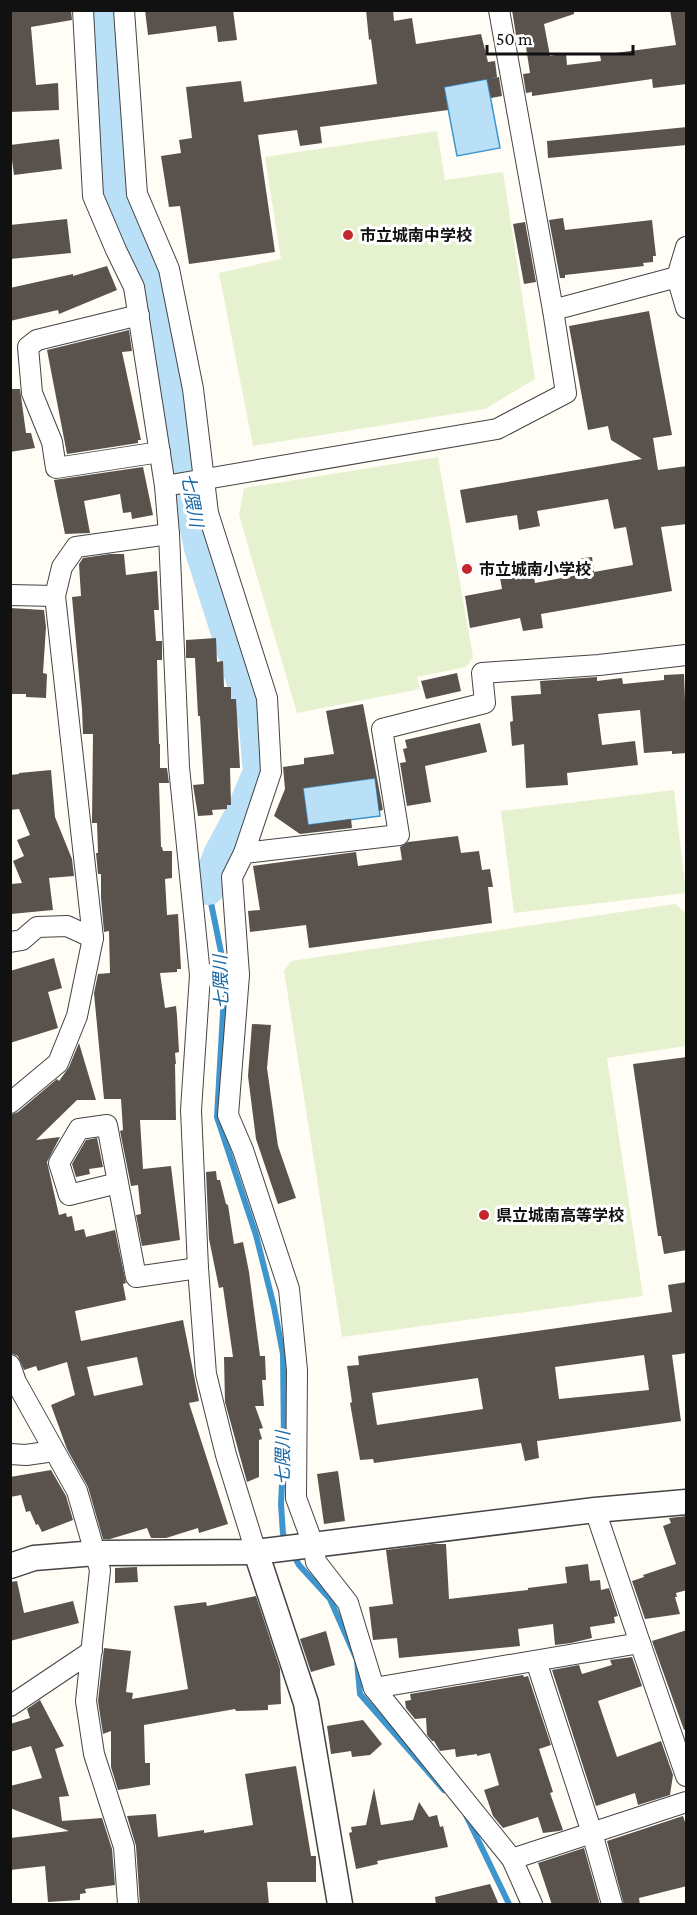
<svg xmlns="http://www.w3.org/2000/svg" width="697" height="1915" viewBox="0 0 697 1915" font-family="'Crimson Pro','Noto Sans JP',serif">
	<rect width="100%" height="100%" fill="#fffdf5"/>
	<!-- pitch -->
	<g fill="#e6f2cf">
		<path d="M437 131 445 180 503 172 535 379 485 409 253 446 219 273 281 259 265 157Z"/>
		<path d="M438 457 473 657 466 667 417 677 420 689 297 713 239 515 244 488Z"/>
		<path d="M674 790 686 893 514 913 501 811Z"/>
		<path d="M675 904 686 913V1046L607 1058 643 1296 342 1337 284 971 291 961Z"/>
	</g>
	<!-- water -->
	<g fill="#b9e0f7" stroke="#3f96cf" stroke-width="1.5">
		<path d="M487 79 500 148 457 156 444 87Z"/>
		<path d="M375 778 380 816 308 825 303 788Z"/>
	</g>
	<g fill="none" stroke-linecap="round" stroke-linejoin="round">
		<!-- stream -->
		<g stroke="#3f96cf" stroke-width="6">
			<path d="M208 888 222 957 224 995 217 1117 256 1235 274 1307 283 1354 284 1441 281 1504 283 1534 287 1543"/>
			<path d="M292 1552 299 1565 330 1599 357 1660 360 1694 444 1790"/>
			<path d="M465 1813 509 1904"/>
		</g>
		<!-- river -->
		<path stroke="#b9e0f7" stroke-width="34" d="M111 10V124L120 200 153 274 182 420 189 490 201 548 243 680 256 727 260 772 243 812 220 855 208 888"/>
	</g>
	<!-- building -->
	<g fill="#5a524d" fill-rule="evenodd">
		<path d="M10 10H71L72 20 31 27 36 85 58 83 59 110 10 112Z"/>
		<path d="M145 10H233L237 40 218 42 216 26 148 35Z"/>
		<path d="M366 10H393L394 21 412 18 416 44 481 34 488 62 495 61 497 77 491 78 499 77 502 96 491 98 487 79 444 87 448 110 320 127 322 143 300 146 297 130 258 135 275 252 189 264 180 206 169 207 161 156 181 153 179 140 192 138 186 87 241 81 244 102 377 84 371 39 369 40Z"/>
		<path d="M512 10H574V14L544 24 550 56 566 53 567 65 601 61 600 55 676 45 670 10H687V84L653 88 652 79 532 96V92L526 93 523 74 530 73 524 34 516 35Z"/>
		<path d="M687 127V145L548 158 547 141Z"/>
		<path d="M59 139 62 169 14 175 10 145Z"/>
		<path d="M563 218 565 230 652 220 656 256H653V262L643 263 644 266 565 275V278H560L549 220Z"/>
		<path d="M67 219 71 253 10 259V225Z"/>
		<path d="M525 222 536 282 524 284 513 224Z"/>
		<path d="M107 266 117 290 59 314 58 310 10 321V288L73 274V276Z"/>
		<path d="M649 311 672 435 653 438 658 470 687 466V524L661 527 672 591 541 614 543 628 523 631 520 618 470 628 465 596 502 589 499 572 532 566 535 583 578 575 576 559 592 557 594 572 633 565 626 527 614 529 608 499 537 511 540 526 519 530 517 515 466 523 460 490 642 459 611 440 608 426 588 430 569 326Z"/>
		<path d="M129 330 132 351 122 352 141 440H138V443L67 454 47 350Z"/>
		<path d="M10 389H20L26 433H31L35 448 10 452Z"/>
		<path d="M143 467 153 515 132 519 131 512 123 513 120 494 84 501 90 533 65 534 54 480Z"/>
		<path d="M110 554H124L126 575 157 571 159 610H154L156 641H162V660H157L159 744H160V768H167L169 783H159L161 847H162L163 851H172V878L165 879 167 915 178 914 181 969H177V972L160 973 165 1008 176 1006 177 1016 179 1052 175 1053 176 1064H175L176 1120H140L143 1169 171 1166 180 1240 142 1246 136 1215 141 1214 138 1185 131 1186 120 1131 123 1130 121 1099H104L94 993 98 974 110 973 109 931 104 932 101 898V874H98L96 853H98L97 823H92V821L93 734H83L82 709 72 597 81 596 79 564 83 558Z"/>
		<path d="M10 608 44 610 46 627 43 673 47 674 46 698 26 697V694H10Z"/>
		<path d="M216 638 217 662 223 661 224 687H231V699H236L240 768H230L231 805H227V809L212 810 213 815 198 816 193 785 204 784 200 716H198L195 658H186V640Z"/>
		<path d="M457 673 461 691 426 699 421 681Z"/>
		<path d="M684 674 687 753 672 754V751L644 753 640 710 598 714 602 745 635 741 638 765 567 773 568 785 526 788 524 744 512 746 510 722 513 721 511 696 541 694 540 681 597 677V681L622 678 623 684 664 680V675Z"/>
		<path d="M363 704 383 810 379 811 375 778 303 788 308 825 351 819 352 828 300 834 274 816 285 789 283 767 304 764V758L334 754 326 711Z"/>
		<path d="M480 723 487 752 425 766 431 802 407 806 400 763 406 762 403 749 407 748 405 740Z"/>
		<path d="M51 770 55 817 72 859 74 876 49 878 53 910 11 914V884L22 883 13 861 24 856 17 840 30 835 19 809 10 810V775L19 774V773Z"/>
		<path d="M458 836 461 853 479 851 482 870 490 869 493 887H488L492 923 309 948 306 925 250 932 248 911 260 910 253 866 356 852 358 866 402 860 400 847 408 842Z"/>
		<path d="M54 958 62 988 48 992 58 1028 10 1043V971Z"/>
		<path d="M252 1024 271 1025 267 1068 278 1146 296 1198 278 1204 256 1139 248 1076Z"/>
		<path d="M79 1043 96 1100H77L36 1140 60 1137 47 1162 59 1215 66 1213 67 1217 72 1216 75 1231 84 1229 86 1237 115 1230 126 1283 123 1284 126 1300 75 1311 81 1341 183 1320 199 1401 189 1403 228 1524 199 1533 198 1528 166 1538H151L147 1528 110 1539H103L88 1487 67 1449 51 1405 75 1395 67 1362 38 1371 36 1366 24 1370 18 1356 10 1353V1115L18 1112 57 1079 59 1081 69 1067ZM137 1357 143 1385 94 1396 87 1367Z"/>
		<path d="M687 1057V1250L664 1254 661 1236H658L633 1064Z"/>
		<path d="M97 1138 103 1167 89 1169 90 1174 76 1177 72 1164 86 1140Z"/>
		<path d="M216 1171 217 1180H220L226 1204 228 1205 234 1244 243 1242 249 1272 260 1356H265L266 1380H262L264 1406H255L263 1428 259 1429 262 1439 259 1440V1477L247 1482 225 1402 224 1357H233L223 1287 219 1288 209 1239 206 1172Z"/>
		<path d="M687 1282V1353L672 1355 681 1421 537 1441 539 1458 525 1461 521 1443 374 1463 373 1459 360 1460 350 1403 352 1402 347 1366 359 1365 358 1356 672 1312 668 1285ZM644 1355 649 1390 559 1399 555 1367ZM478 1378 483 1409 377 1425 372 1393Z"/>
		<path d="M51 1470 66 1496 73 1520 42 1532 38 1524 36 1525 30 1511 26 1512 21 1495 10 1497V1477Z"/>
		<path d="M338 1471 345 1521 324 1524 317 1474Z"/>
		<path d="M687 1516V1590L676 1593 677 1597H675L680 1614 645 1619 632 1581 644 1577 643 1575 676 1564 663 1526 671 1523 669 1518Z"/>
		<path d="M433 1544H446L449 1599 528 1590V1588L567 1583 565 1567 588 1564 590 1581 600 1580 601 1590 609 1588 618 1616 614 1617 615 1623 590 1627 592 1638 571 1643 555 1645 553 1624 518 1629 520 1646 399 1658 397 1638 373 1640 369 1607 393 1604 386 1550Z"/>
		<path d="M137 1567 138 1582 115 1583V1568Z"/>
		<path d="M17 1581 24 1613 73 1601 79 1623 10 1641V1582Z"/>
		<path d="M256 1596 280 1669 281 1704 268 1705V1710L236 1711 235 1709 144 1725 145 1763H150V1785L118 1790 111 1767V1731L103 1734 98 1701 104 1648 131 1651 126 1692 133 1693 132 1699 188 1689 174 1606 206 1602 207 1606Z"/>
		<path d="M687 1630V1729L684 1730 652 1641Z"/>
		<path d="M326 1631 335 1665 311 1672 300 1639Z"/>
		<path d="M632 1657 642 1686 598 1701 617 1757 661 1741 673 1775 670 1795 638 1805 635 1793 596 1806 552 1670 579 1665 582 1674 612 1665 610 1660Z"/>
		<path d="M523 1675 524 1677 528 1676 551 1745 539 1749 553 1792 550 1793 563 1830 559 1831 543 1833 538 1817 503 1828 493 1816 484 1790 499 1785 490 1753 477 1756V1754L456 1757 455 1749 440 1751 434 1741H432L427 1735 426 1718 415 1719 406 1708 405 1701 411 1700 410 1694Z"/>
		<path d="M40 1700 64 1746 55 1749 69 1796 59 1797 62 1821 102 1818 112 1849 115 1885 85 1889 86 1893 80 1894V1900L48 1902 45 1866 10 1870V1838L69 1831 10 1808V1786L42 1778 31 1746 10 1752V1724L30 1718 27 1709Z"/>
		<path d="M363 1720 382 1744 370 1755 352 1757 351 1751 331 1754 327 1726Z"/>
		<path d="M296 1766 311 1856H316V1882H267L269 1905H140L136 1846 127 1816 156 1814 158 1837 204 1830V1833L253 1825 245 1774Z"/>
		<path d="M374 1788 381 1825 413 1820 419 1802 429 1817 437 1815 440 1827 443 1826 448 1847 377 1861 378 1864 356 1869 349 1833 352 1832 351 1827 366 1825Z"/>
		<path d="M683 1816 687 1828V1886L639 1898 640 1905H624L607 1841Z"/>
		<path d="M584 1848 600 1905H552L538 1863Z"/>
		<path d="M490 1884 499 1905H436L435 1897Z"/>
	</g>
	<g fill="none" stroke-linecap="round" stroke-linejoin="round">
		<!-- minor casing -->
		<g stroke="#444" stroke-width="22">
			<g id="minor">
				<path d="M83 10 93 196 116 250 134 287 165 486 169 534 179 767 200 975 191 1110 198 1268 206 1374 226 1455 256 1552"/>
				<path d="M124 10 137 194 169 269 193 389 208 513 267 698 271 772 244 853"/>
				<path d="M499 10 553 310"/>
				<path d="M677 277 686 308"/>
				<path d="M139 315 37 340 28 347 32 393 52 442 56 468 160 452"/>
				<path d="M165 486 497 429 566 393 553 310 677 277 686 247"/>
				<path d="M10 595 55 596"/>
				<path d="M10 942 22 940 37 927 67 926 93 938"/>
				<path d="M200 975H239L232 877 244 853 399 835 382 729 485 703 482 673 599 665 686 655"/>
				<path d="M239 975 228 1115 243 1150 289 1289 297 1370 296 1498 313 1544 316 1562 348 1603 374 1688"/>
				<path d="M10 1103 58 1063 77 1016 93 938 55 596 62 567 76 547 169 534"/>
				<path d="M118 1183 69 1195 59 1163 79 1129 107 1125 136 1277 198 1268"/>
				<path d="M10 1365 16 1382 77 1491 100 1570 86 1701 94 1754 124 1847 128 1904"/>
				<path d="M10 1454 26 1455 54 1451"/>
				<path d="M595 1510 640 1643 374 1688 512 1859 686 1802"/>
				<path d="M640 1643 686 1776"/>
				<path d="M536 1661 592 1833 612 1904"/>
				<path d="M10 1706 92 1651"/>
				<path d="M512 1859 532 1904"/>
			</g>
		</g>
		<!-- tertiary casing -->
		<g stroke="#444" stroke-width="27">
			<g id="tertiary">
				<path d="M256 1552 306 1703 340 1904"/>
				<path d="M10 1566 34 1558 96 1553 256 1552 595 1510 686 1502"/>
			</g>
		</g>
		<!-- minor -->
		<use href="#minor" stroke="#fff" stroke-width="20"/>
		<!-- tertiary -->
		<use href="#tertiary" stroke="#fff" stroke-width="24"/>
	</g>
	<!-- markers -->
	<g fill="#c4262e" stroke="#fff" stroke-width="2">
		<circle cx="348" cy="235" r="6"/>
		<circle cx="467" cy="569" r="6"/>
		<circle cx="484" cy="1215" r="6"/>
	</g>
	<g text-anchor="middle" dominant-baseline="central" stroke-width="6" stroke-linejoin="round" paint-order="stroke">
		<!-- poi labels -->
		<g font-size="16" font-weight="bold" fill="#111" stroke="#fff" text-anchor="start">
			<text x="360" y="235">市立城南中学校</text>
			<text x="479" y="569">市立城南小学校</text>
			<text x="496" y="1215">県立城南高等学校</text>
		</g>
		<!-- water labels -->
		<g font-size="18" font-style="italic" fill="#1768a6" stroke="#fff">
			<text transform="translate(192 500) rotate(80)">七隈川</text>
			<text transform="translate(221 982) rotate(-92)">七隈川</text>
			<text transform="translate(283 1458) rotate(-90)">七隈川</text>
		</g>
	</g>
	<!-- border -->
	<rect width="697" height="1915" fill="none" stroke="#111111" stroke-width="24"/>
	<!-- scale -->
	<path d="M487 45v9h146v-9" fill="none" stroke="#111111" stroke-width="3"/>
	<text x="496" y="45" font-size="18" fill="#111111" stroke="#ffffff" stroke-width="4.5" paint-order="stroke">50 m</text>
</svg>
